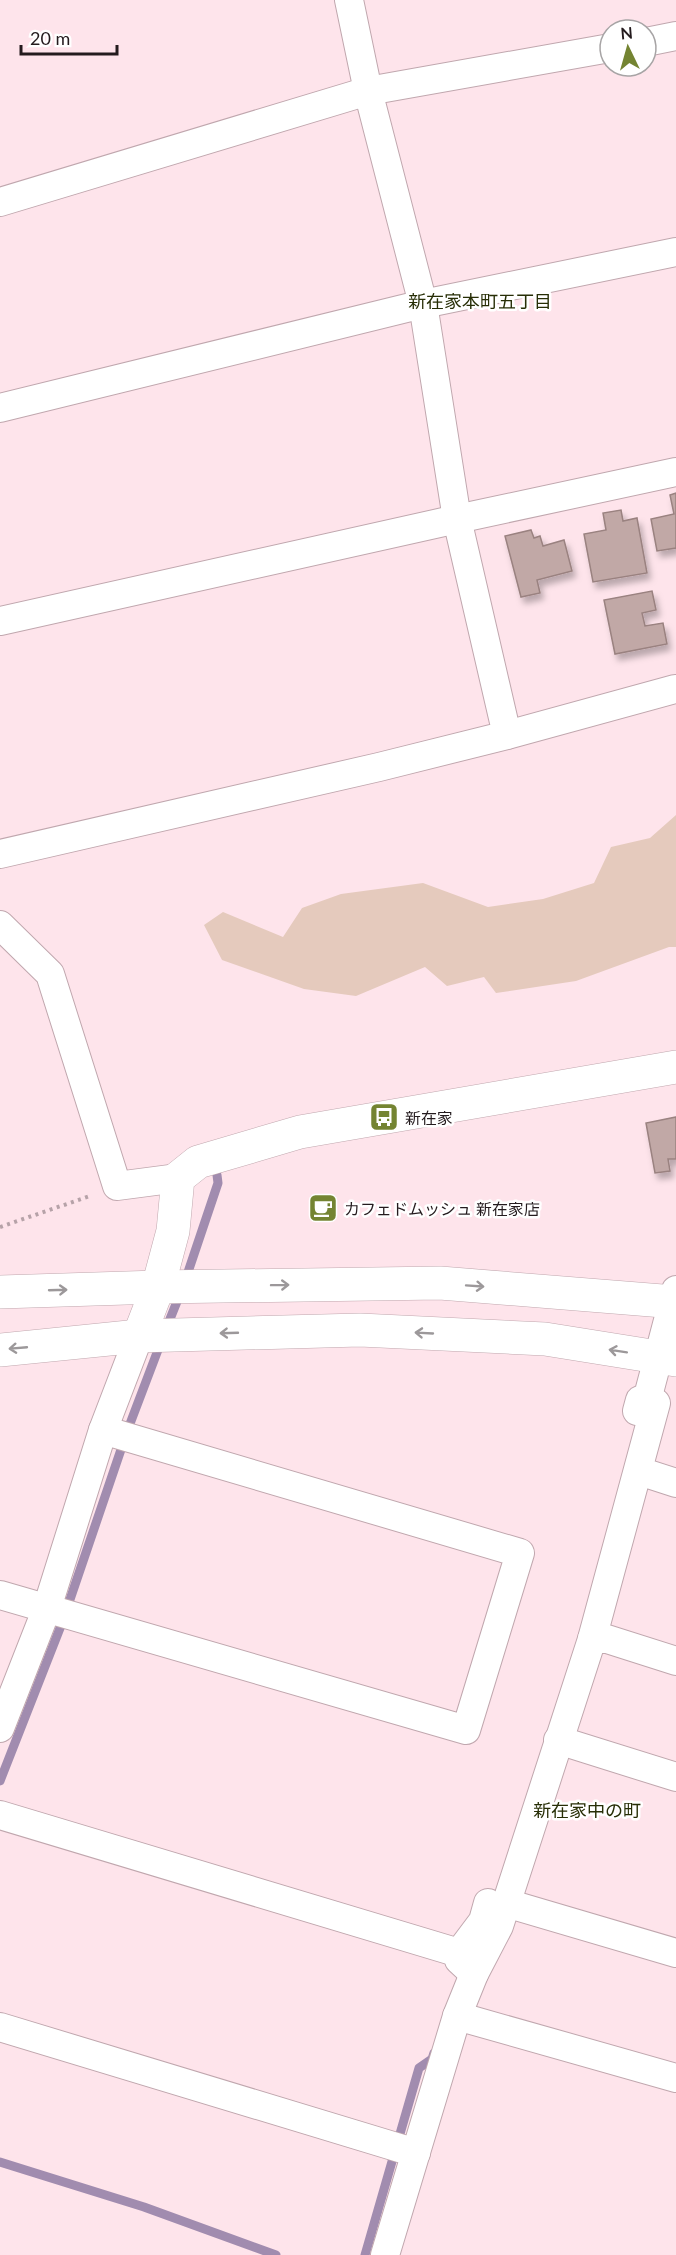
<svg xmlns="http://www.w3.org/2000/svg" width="676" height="2255" viewBox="0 0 676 2255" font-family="Lato,'Noto Sans JP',sans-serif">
	<defs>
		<filter id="shadow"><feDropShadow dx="3.5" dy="6" stdDeviation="3" flood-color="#0004"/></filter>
	</defs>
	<rect width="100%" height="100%" fill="#fee4eb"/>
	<!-- green -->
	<path fill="#e5cabd" d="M676 815V947H669L576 981 496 993 484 977 447 986 425 967 356 996 304 989 222 960 204 925 223 912 283 937 302 908 341 894 423 883 488 907 543 899 594 883 611 847 650 838Z"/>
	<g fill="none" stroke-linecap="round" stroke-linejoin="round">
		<!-- stream -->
		<g stroke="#a18caf" stroke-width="9">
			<path d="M185 1281 218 1183 217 1175"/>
			<path d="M166 1329 180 1294"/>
			<path d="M0 1781 62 1623 128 1429 161 1342"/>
			<path d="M0 2162 144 2207 276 2255"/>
			<path d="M365 2255 419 2068 432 2059 434 2053"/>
		</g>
	</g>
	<!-- building -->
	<g fill="#c1a8a6" stroke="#9a8280" stroke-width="1.5" filter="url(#shadow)">
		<path d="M676 493V548L657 551 651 519 674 514 670 495Z"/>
		<path d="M621 510 623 521 637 518 647 573 593 582 584 534 606 530 603 513Z"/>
		<path d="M531 530 534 538 540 536 543 546 564 540 572 571 537 580 540 593 521 597 505 536Z"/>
		<path d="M652 591 656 610 642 613 645 626 663 623 667 644 615 654 604 600Z"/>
		<path d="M676 1117V1159H668L670 1171 655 1173 646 1123Z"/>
	</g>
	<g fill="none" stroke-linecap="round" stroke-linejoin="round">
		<!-- minor casing -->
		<g stroke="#c0a7ae" stroke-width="30">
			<g id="minor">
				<path d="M646 42 676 36"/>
				<path d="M0 202 368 91 610 48"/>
				<path d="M0 408 423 304 676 252"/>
				<path d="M0 621 457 519 676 472"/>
				<path d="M507 735 675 689"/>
				<path d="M0 854 379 767 507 735 457 519 423 304 368 91 349 0"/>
				<path d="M0 925 50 974 117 1186 178 1178"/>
				<path d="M637 1411 640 1400H647L676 1290"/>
				<path d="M639 1471 676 1483"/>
				<path d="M0 1595 466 1730 520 1553 103 1430"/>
				<path d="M592 1639H607L676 1661"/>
				<path d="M0 1728 47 1608 103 1430 139 1336"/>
				<path d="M558 1740 676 1777"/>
				<path d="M0 1815 459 1953"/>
				<path d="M506 1903 676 1953"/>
				<path d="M474 1974 459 1960V1953L483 1921 488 1903"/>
				<path d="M457 2016 676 2078"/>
				<path d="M0 2027 416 2153"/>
				<path d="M385 2255 457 2016 474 1974 499 1926 592 1639 656 1403 647 1400"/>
			</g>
		</g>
		<!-- tertiary casing -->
		<g stroke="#c0a7ae" stroke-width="34">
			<g id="tertiary">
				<path d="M0 1292 158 1287 440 1283 676 1302"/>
				<path d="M139 1336 158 1287 173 1231 178 1178 198 1162 300 1132 676 1067"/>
				<path d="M0 1350 139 1336 360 1330 545 1339 676 1360"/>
			</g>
		</g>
		<!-- path -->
		<path stroke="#b6a2a8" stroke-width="4" stroke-dasharray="3 4.5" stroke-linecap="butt" d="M0 1227 90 1196"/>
		<!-- minor -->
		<use href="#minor" stroke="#fff" stroke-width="28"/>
		<!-- tertiary -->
		<use href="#tertiary" stroke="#fff" stroke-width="33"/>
	</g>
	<!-- one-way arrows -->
	<defs><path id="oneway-shaft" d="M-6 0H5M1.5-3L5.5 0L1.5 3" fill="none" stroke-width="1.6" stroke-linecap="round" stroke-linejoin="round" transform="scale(1.5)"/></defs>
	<g stroke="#9c989a">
		<use href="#oneway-shaft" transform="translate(280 1285) rotate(-1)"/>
		<use href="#oneway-shaft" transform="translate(475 1286) rotate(4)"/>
		<use href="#oneway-shaft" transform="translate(58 1290) rotate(-2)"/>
		<use href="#oneway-shaft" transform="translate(229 1333) rotate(178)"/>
		<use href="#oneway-shaft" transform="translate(424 1333) rotate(-177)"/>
		<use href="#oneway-shaft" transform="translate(18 1348) rotate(175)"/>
		<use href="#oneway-shaft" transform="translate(618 1351) rotate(-171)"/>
	</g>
	<!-- icons -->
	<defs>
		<g id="bus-square" transform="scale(1.5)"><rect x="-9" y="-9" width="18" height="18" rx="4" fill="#748432" stroke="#fff"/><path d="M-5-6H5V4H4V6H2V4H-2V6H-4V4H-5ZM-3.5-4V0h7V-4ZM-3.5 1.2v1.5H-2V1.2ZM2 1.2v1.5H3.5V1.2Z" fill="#fff"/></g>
		<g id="cafe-square" transform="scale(1.5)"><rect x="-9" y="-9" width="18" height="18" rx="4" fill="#748432" stroke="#fff"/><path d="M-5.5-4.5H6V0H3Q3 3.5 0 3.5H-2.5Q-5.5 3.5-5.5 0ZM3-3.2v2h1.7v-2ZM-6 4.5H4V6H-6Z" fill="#fff"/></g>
	</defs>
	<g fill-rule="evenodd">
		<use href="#bus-square" x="384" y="1117"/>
		<use href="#cafe-square" x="323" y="1208"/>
	</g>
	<g text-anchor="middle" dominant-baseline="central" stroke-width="5" stroke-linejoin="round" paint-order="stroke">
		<!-- poi labels -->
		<g font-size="16" fill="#241b1e" stroke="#fff" text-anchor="start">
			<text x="405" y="1117">新在家</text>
			<text x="344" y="1208">カフェドムッシュ 新在家店</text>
		</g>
		<!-- neighbourhood labels -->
		<g font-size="18" fill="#272e06" stroke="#fff">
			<text x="480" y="301">新在家本町五丁目</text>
			<text x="587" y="1810">新在家中の町</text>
		</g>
	</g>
	<!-- north arrow -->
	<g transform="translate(628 48) rotate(355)"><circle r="28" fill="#ffffff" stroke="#a7a4a5" stroke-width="1.5"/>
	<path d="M0-4.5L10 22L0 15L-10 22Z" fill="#748432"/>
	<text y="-9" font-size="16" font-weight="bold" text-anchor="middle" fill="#241b1e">N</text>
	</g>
	<!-- scale -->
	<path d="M21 45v9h96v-9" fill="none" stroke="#241b1e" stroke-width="3"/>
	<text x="30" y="45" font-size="18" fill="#241b1e" stroke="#ffffff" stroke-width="4.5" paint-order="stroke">20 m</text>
</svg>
